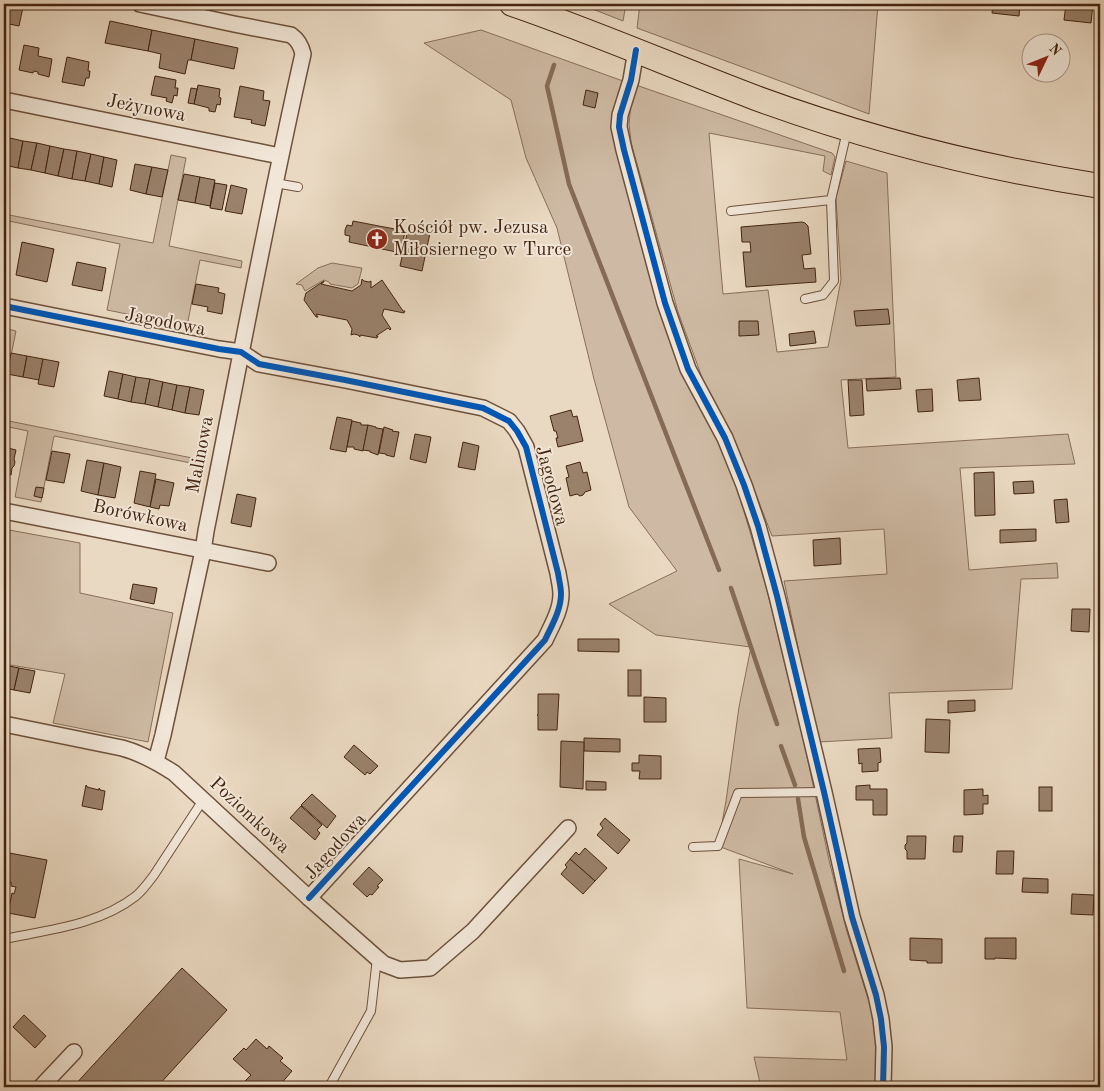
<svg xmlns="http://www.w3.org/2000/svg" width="1104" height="1091" viewBox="0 0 1104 1091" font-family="'Old Standard TT',serif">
	<rect width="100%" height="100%" fill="#ead9c2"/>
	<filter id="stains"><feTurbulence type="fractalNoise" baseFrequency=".004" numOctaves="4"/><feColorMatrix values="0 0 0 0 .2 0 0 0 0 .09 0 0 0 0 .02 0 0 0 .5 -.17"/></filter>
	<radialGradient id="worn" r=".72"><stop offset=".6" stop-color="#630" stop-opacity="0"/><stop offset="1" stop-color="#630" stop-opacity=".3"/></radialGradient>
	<!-- green -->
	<g fill="#cebaa4" stroke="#886f5a">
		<path d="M580 4H626L623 21Z"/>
		<path d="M640 4H878L869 114 637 28Z"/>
		<path d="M481 30 623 81 613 131 723 451 736 484 767 590 805 747 829 860 847 932 873 1014 877 1042 875 1087H761L754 1057 847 1060 840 1012 747 1008 739 859 793 874 718 846 726 801 739 707 751 647 656 635 609 604 677 571 629 507 594 379 557 228 526 158 511 100 424 43Z"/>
		<path d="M633 84 832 153 835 157 831 175 823 171 825 156 709 133 723 294 768 290 777 352 828 347 841 280 836 198 846 161 887 173 896 377 841 380 848 448 1068 434 1075 464 960 468 969 570 1057 563 1058 578 1021 579 1012 689 889 693 892 738 818 742 784 581 887 574 884 529 772 536 741 456 724 420 703 380 678 312 631 142 629 124Z"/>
		<path d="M171 155 186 158 169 246 242 261 241 268 200 260 187 326 107 310 120 244 4 220V214L153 243Z"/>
		<path d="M332 263 362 268 358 284 352 288 330 284 329 282 324 280 305 291 302 285 296 284 318 268Z"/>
		<path d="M4 328 16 331 4 390Z"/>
		<path d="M4 420 202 460 201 465 54 436 41 502 15 497 28 431 4 426Z"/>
		<path d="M4 529 80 543V593L173 613 148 742 53 723 65 674 4 664Z"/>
	</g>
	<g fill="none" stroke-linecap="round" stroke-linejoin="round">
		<!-- stream -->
		<g stroke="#856b56" stroke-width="4.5">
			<path d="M554 65 547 86 569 184 719 570"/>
			<path d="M731 588 777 724"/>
			<path d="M781 746 795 785"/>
			<path d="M798 799 804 837 844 971"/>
		</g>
	</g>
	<!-- building -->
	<g fill="#9a826c" stroke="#43240f">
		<path d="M4 4 23 7 19 26 4 23Z"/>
		<path d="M993 4H1020L1019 16 992 13Z"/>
		<path d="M1066 4H1093L1091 23 1064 20Z"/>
		<path d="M110 21 152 30 148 51 105 43Z"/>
		<path d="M152 30 195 39 191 60H188L185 74 159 68 161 54 148 51Z"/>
		<path d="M195 39 238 48 234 69 191 60Z"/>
		<path d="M24 45 39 48 38 56 52 59 49 77 38 74V72L34 71 33 73 19 70Z"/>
		<path d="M67 57 89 62 88 71H90L89 78H86L84 86 62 82Z"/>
		<path d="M155 76 176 80 175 88H178L177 96 174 95 172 103 166 101 167 98 151 95Z"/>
		<path d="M198 85 220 89 219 97 221 98 220 105 217 104 215 112 209 111V108L194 104Z"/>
		<path d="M240 86 264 91 263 100 270 101 265 126 251 123 252 120 234 117Z"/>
		<path d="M191 88 197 89 194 104 188 103Z"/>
		<path d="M586 90 598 93 595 108 583 105Z"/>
		<path d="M4 137 10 138 4 165Z"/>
		<path d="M10 138 23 141 18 168 4 165Z"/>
		<path d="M23 141 37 143 31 170 18 168Z"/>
		<path d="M37 143 50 146 45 173 31 170Z"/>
		<path d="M50 146 64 149 58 176 45 173Z"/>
		<path d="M64 149 77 151 72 179 58 176Z"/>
		<path d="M77 151 91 154 85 181 72 179Z"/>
		<path d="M91 154 104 157 99 184 85 181Z"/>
		<path d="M104 157 117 160 112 187 99 184Z"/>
		<path d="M135 164 152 167 146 194 130 190Z"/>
		<path d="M152 167 168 170 162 197 146 194Z"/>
		<path d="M184 174 200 177 195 203 178 200Z"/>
		<path d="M200 177 215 180 210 206 195 203Z"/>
		<path d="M215 183 227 185 222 210 210 208Z"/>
		<path d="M231 185 247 189 242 214 225 211Z"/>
		<path d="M353 221 405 231 401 253 349 242 350 236 345 235V230L347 225 352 226Z"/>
		<path d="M802 222 805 223 808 226 811 254 802 255 804 269 815 268 816 282 746 287 743 252H751L750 242H742L741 227Z"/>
		<path d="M408 229 430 233 422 271 400 266Z"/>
		<path d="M22 242 54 249 47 282 16 275Z"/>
		<path d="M77 262 106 268 102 291 72 285Z"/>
		<path d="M362 279 364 281 369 282 371 281V288L382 280 403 311H405L404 313 384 309 382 315 391 329 390 330 388 328 376 336H378L377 338 360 335V337L358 335 354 334 351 335 352 329 347 320 316 314 318 317H316L304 300 306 293 324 281V282L321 284 352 291 361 285Z"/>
		<path d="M196 284 219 288 218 292 225 294 222 314 207 311 208 307 192 304Z"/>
		<path d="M888 309 890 324 856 326 854 311Z"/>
		<path d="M739 321H758L759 335 739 336Z"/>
		<path d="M814 331 816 343 790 346 789 334Z"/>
		<path d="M11 353 27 356 23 377 7 374Z"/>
		<path d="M27 356 43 359 39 380 23 377Z"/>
		<path d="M43 359 59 362 54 387 38 384Z"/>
		<path d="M109 371 123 374 118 399 104 396Z"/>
		<path d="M123 374 136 377 131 402 118 399Z"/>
		<path d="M136 377 150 379 145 404 131 402Z"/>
		<path d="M900 378 901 389 867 391 866 379Z"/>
		<path d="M979 378 981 400 959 401 957 380Z"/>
		<path d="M150 379 163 382 158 407 145 404Z"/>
		<path d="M848 380H862L864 415 850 416Z"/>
		<path d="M163 382 177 385 172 410 158 407Z"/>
		<path d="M177 385 190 387 185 413 172 410Z"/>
		<path d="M190 387 204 390 199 415 185 413Z"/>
		<path d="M932 389 933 411 918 412 916 390Z"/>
		<path d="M571 410 573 417 577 416 583 441 558 447 556 438H558L556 431H554L550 416Z"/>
		<path d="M337 417 352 420 346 452 330 449Z"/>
		<path d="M352 421 361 423V425H368L363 451 354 449V447H347Z"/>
		<path d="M368 425 376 427V428L383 429 378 455 370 452V451L363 450Z"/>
		<path d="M384 427 393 430 392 431 399 432 394 457 386 455V454L379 453Z"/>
		<path d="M415 434 431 437 426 463 410 459Z"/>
		<path d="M463 442 479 446 475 470 458 467Z"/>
		<path d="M4 447 16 450 14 459 15 462 14 466 12 468 11 475 4 474Z"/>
		<path d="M52 451 70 454 64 483 46 480Z"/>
		<path d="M87 460 104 463 98 495 81 491Z"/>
		<path d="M580 462 583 473 587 472 591 490 585 492 583 495 580 496 577 494 570 496 566 478 569 477 566 466Z"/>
		<path d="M104 463 121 467 115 498 98 495Z"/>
		<path d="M140 471 156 474 150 507 134 503Z"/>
		<path d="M994 472 995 515 975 516 974 473Z"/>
		<path d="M156 479 174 483 169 506 160 505 159 509 150 507Z"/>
		<path d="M1033 481 1034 493 1014 494 1013 482Z"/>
		<path d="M36 487 44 488 42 498 34 496Z"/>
		<path d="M237 494 256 498 251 527 231 523Z"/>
		<path d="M1067 499 1069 522 1056 523 1054 500Z"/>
		<path d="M1036 529V541L1000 543V530Z"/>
		<path d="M840 538 841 564 814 566 813 540Z"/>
		<path d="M133 584 157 588 154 604 130 599Z"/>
		<path d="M1072 609H1090L1089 632 1071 631Z"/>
		<path d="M578 639H619V652L578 651Z"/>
		<path d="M4 665 19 668 14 690 4 688Z"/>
		<path d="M19 668 35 671 30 693 14 690Z"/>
		<rect x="628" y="670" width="13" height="26"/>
		<path d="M538 694H559L557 730H538V716L537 715H538Z"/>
		<path d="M644 697 666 698V722H644Z"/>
		<path d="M975 700V711L948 713V701Z"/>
		<path d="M926 719 950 720 949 753 925 752Z"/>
		<path d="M584 738 620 739V752L584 751Z"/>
		<path d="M561 741 584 742 583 789 560 787Z"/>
		<path d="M354 745 378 766 370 774 367 772 365 775 344 757Z"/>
		<path d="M880 748 881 762 878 763V771L862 772V763L859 764 858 749Z"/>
		<path d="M639 755 661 756V779H639L640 771H632V763H639Z"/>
		<path d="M586 781 606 782V790H586Z"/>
		<path d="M86 785 87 786V787L99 790V788L100 789V790L105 791 102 810 82 806Z"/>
		<path d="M870 785V789H887V815H873V800H856V786Z"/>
		<rect x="1039" y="787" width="13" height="24"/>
		<path d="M983 789V796L988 795V804H983V814L964 815V790Z"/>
		<path d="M312 794 336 816 327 828 301 805Z"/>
		<path d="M301 806 322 825 317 830 320 833 315 840 290 818Z"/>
		<path d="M605 818 630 840 618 854 597 835 603 828 600 824Z"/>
		<path d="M907 836H926L925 859H907V851L905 849V845L907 843Z"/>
		<path d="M954 836H963L962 852H953Z"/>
		<path d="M585 848 607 868 595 881 570 859 576 852 579 855Z"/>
		<path d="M997 851H1014L1013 874H996Z"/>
		<path d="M4 852 47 860 35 918 8 913 12 893 14 894 16 887 11 886V882L4 880Z"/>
		<path d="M570 859 595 881 583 894 561 874 567 867 565 865Z"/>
		<path d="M369 867 383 880 377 886 379 887 372 895 370 894 367 897 353 884Z"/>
		<path d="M1023 878 1048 879V893L1022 892Z"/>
		<path d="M1072 894 1094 895 1093 915 1071 914Z"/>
		<path d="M910 938 942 939V963H927V961L910 960Z"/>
		<path d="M985 938H1016V959L995 958V959H985Z"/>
		<path d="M182 968 227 1010 157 1087H73Z"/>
		<path d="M24 1015 46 1036 35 1048 13 1027Z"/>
		<path d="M256 1039 267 1049 269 1046 283 1058 280 1061 292 1071 279 1086 280 1087H239L251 1075 233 1059 244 1048 246 1050Z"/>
	</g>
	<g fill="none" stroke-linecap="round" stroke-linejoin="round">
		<!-- service casing -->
		<g stroke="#6d513c" stroke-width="10">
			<g id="service">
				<path d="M275 183 298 187"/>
				<path d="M731 211 831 200 847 131"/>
				<path d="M805 299 823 295 834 281 831 200"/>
				<path d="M693 847 718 846 738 793 824 792"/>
				<path d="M4 939C48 930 99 925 136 896 143 890 148 883 154 875L203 800"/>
				<path d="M329 1087 371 1011 377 958"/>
			</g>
		</g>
		<!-- minor casing -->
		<g stroke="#6d513c" stroke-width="18">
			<g id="minor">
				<path d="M140 4 234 24 291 35C298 40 301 45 303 54 267 212 238 372 206 531L203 551 163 735 156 761"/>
				<path d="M636 50 631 80 620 115 619 127 624 150 665 303 688 369 725 438 744 485 758 526 777 596 824 792 852 917 876 995 881 1019 884 1047 883 1087"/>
				<path d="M4 100 280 156"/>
				<path d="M4 306 219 349 241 352 259 364 345 380 483 408 509 421 517 431 526 447 558 573C559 580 561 587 561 594 561 610 552 625 545 640L309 898"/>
				<path d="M4 511 268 563"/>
				<path d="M4 724 122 748C141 753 157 762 174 773L309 898 377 958 384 964 400 970 430 968 473 931 568 828"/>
				<path d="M41 1087 74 1052"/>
			</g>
		</g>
		<!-- primary casing -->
		<g stroke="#43240f" stroke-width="26">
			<path id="primary" d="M512 4C594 32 674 67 756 98 868 139 983 168 1100 186"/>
		</g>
		<!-- service -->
		<use href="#service" stroke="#f1e6d7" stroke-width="8"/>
		<!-- minor -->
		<use href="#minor" stroke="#f1e6d7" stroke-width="15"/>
		<!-- primary -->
		<use href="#primary" stroke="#ead9c2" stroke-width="24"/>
		<!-- cycleway casing -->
		<g stroke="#f1e6d7" stroke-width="9">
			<g id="cycleway">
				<path d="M636 50 631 80 620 115 619 127 624 150 665 303 688 369 725 438 744 485 758 526 777 596 824 792 852 917 876 995 881 1019 884 1047 883 1087"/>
				<path d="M4 306 219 349 241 352 259 364 345 380 483 408 509 421 517 431 526 447 558 573C559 580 561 587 561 594 561 610 552 625 545 640L309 898"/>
			</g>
		</g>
		<!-- cycleway -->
		<use href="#cycleway" stroke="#0057b8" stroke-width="6"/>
	</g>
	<!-- icons -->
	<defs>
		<g id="church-disc" transform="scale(1.125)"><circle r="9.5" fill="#8f2418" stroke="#f1e6d7"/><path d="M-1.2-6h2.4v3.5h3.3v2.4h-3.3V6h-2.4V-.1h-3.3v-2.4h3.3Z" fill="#fff"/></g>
	</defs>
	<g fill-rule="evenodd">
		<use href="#church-disc" x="377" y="239"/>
	</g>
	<g text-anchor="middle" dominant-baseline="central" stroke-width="4" stroke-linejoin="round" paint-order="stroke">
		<!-- street labels -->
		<g font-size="19" fill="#43240f" stroke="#f1e6d7">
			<text transform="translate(146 109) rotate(11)">Jeżynowa</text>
			<text transform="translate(165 323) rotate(11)">Jagodowa</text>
			<text transform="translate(201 455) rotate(-79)">Malinowa</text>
			<text transform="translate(551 486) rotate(75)">Jagodowa</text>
			<text transform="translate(140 517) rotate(12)">Borówkowa</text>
			<text transform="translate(249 816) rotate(43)">Poziomkowa</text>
			<text transform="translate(336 847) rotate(-48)">Jagodowa</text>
		</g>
		<!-- poi labels -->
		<g font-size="19" fill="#43240f" stroke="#f1e6d7" text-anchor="start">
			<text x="393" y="228">Kościół pw. Jezusa<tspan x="393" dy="22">Miłosiernego w Turce</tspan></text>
		</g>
	</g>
	<!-- margin -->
	<rect width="1104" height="1091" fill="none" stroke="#ead9c2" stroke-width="20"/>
	<rect x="5" y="5" width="1094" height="1081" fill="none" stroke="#43240f" stroke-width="2.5"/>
	<rect x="10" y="10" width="1084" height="1071" fill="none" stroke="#43240f"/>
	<!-- north arrow -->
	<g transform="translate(1046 58) rotate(47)"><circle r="24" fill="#f1e6d7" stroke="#ab9887"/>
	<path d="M0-4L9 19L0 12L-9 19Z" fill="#8f2418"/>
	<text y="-8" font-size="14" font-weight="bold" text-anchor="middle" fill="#43240f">N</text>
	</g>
	<rect width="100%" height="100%" filter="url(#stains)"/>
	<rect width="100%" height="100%" fill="url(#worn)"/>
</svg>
